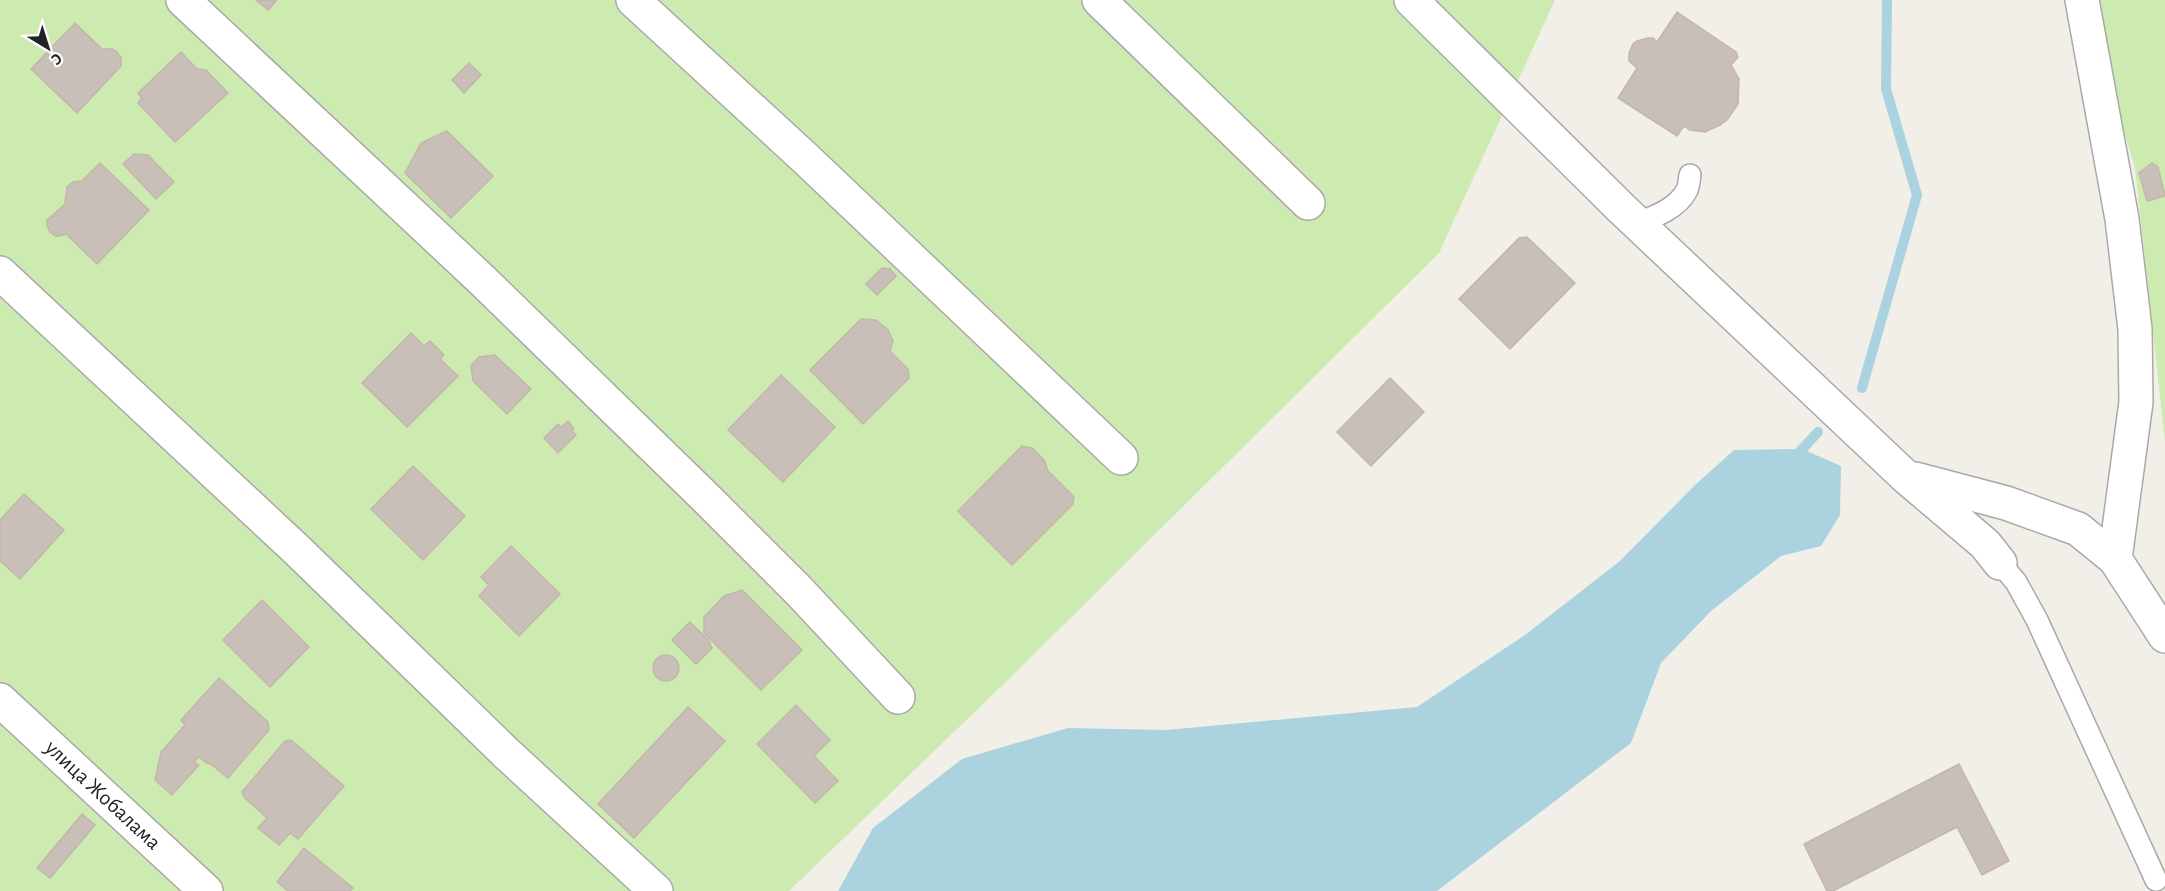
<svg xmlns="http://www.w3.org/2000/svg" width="2165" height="891" viewBox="0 0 2165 891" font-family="'Alegreya Sans',sans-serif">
	<rect width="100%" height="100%" fill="#f2efe9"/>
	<!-- grass -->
	<g fill="#cdebb0">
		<path d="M0 0H1555L1439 253 1011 677 789 891H0Z"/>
		<path d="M2085 0H2165V442L2135 168Z"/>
	</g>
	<!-- water -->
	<path fill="#aad3df" d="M1802 449 1841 466 1840 515 1821 546 1781 556 1711 611 1661 663 1631 743 1437 891H838L873 828 962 759 1068 728 1166 730 1417 707 1525 635 1620 561 1695 485 1734 450Z"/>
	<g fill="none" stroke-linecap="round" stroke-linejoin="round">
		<!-- stream -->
		<g stroke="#aad3df" stroke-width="10">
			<path d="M1862 388 1917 195 1886 89 1887 0"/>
			<path d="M1794 458 1818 432"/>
		</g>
	</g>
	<!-- building -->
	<g fill="#c7bfb8" stroke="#c4b6ab" stroke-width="1.5">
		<path d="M256 0H277L268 10Z"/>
		<path d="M1677 12 1736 52 1738 57 1731 65 1739 79 1738 104 1727 120 1720 125 1705 132 1690 130 1684 126 1677 136 1618 98 1637 68 1629 61V53L1633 44 1637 41 1648 38H1653L1657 42Z"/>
		<path d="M75 23 102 49H112L117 52 121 58V66L77 113 31 69Z"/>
		<path d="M181 52 197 69 206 70 228 93 175 142 138 103 142 98 138 93Z"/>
		<path d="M469 63 481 75 464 93 452 80Z"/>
		<path d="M447 131 493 176 451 218 405 173 421 143Z"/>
		<path d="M134 154 148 155 174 182 156 199 123 164Z"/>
		<path d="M100 163 149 210 97 264 66 234 60 236H55L50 232 47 225V220L65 204 67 187 73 182 82 181Z"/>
		<path d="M2152 163 2158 167 2165 196 2147 201 2139 173Z"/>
		<path d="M1527 237 1575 283 1510 349 1459 299 1519 238Z"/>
		<path d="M882 268 890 269 896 276 877 295 866 284Z"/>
		<path d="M861 319 876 320 888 330 893 341 890 351 908 369 909 378 863 424 810 370Z"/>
		<path d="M411 333 424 346 430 341 444 355 440 359 458 376 407 427 362 383Z"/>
		<path d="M495 355 531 389 507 414 473 381 471 366 479 357Z"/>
		<path d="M781 375 835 427 783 482 728 430Z"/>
		<path d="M1390 378 1424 412 1371 466 1337 432Z"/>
		<path d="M568 421 574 429 572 431 576 435 558 453 544 438 558 424 561 427Z"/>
		<path d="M1022 446 1032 448 1044 460 1048 471 1074 497 1073 504 1012 565 958 511Z"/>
		<path d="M413 466 465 516 423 560 371 509Z"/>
		<path d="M24 494 64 530 20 579 0 561V520Z"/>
		<path d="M511 546 560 594 519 636 479 596 489 585 481 577Z"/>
		<path d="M742 590 802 650 761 690 704 633V617L724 596Z"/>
		<path d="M262 600 309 647 270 687 223 640Z"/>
		<path d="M690 622 709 641 712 648 696 664 672 640Z"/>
		<circle cx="666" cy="668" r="13"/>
		<path d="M219 678 268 722 269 730 228 778 212 765 205 762 199 757 194 762 199 765 172 795 155 780 161 752 185 725 181 720Z"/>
		<path d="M796 705 830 740 814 756 838 781 815 803 757 744Z"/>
		<path d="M688 707 725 741 634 838 598 804Z"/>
		<path d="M291 740 344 786 298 839 290 833 279 845 258 828 267 818 244 797 242 792 285 741Z"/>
		<path d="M1959 764 2009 861 1982 875 1957 827 1833 891H1827L1804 844Z"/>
		<path d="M82 814 95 825 50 878 37 868Z"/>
		<path d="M304 848 353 888 350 891H288L277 882Z"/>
	</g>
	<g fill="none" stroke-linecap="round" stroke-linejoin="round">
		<!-- service casing -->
		<g stroke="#a9a9a9" stroke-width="24">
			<g id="service">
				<path d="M1637 223C1655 217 1678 208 1687 190 1689 186 1689 180 1690 175"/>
				<path d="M2000 563 2016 582 2037 620 2156 880"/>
			</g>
		</g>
		<!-- minor casing -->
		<g stroke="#a9a9a9" stroke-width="36">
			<g id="minor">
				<path d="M183 0 482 280 705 497 799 591 898 697"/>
				<path d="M633 0 805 158 1121 458"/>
				<path d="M1099 0 1308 203"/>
				<path d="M1411 0 1621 208 1907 478 1985 544 2000 563"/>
				<path d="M2082 0 2122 219 2135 329 2136 402 2115 559"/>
				<path d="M0 273 297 550 505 752 656 891"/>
				<path d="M1915 479 2006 503 2078 529 2115 559 2165 636"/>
				<path d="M0 700 206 891"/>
			</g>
		</g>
		<!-- service -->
		<use href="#service" stroke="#fff" stroke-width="21"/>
		<!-- minor -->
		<use href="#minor" stroke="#fff" stroke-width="33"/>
	</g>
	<g text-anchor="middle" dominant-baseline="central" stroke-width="5" stroke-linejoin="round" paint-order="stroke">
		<!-- street labels -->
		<g font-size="22" fill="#222" stroke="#fff">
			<text transform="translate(103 795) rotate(43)">улица Жобалама</text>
		</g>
	</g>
	<!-- north arrow -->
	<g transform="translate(48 48) rotate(142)" stroke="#ffffff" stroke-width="4.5" paint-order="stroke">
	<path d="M0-4.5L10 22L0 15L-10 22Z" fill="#222222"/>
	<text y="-9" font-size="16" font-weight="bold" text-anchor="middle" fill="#222222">С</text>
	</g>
</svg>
